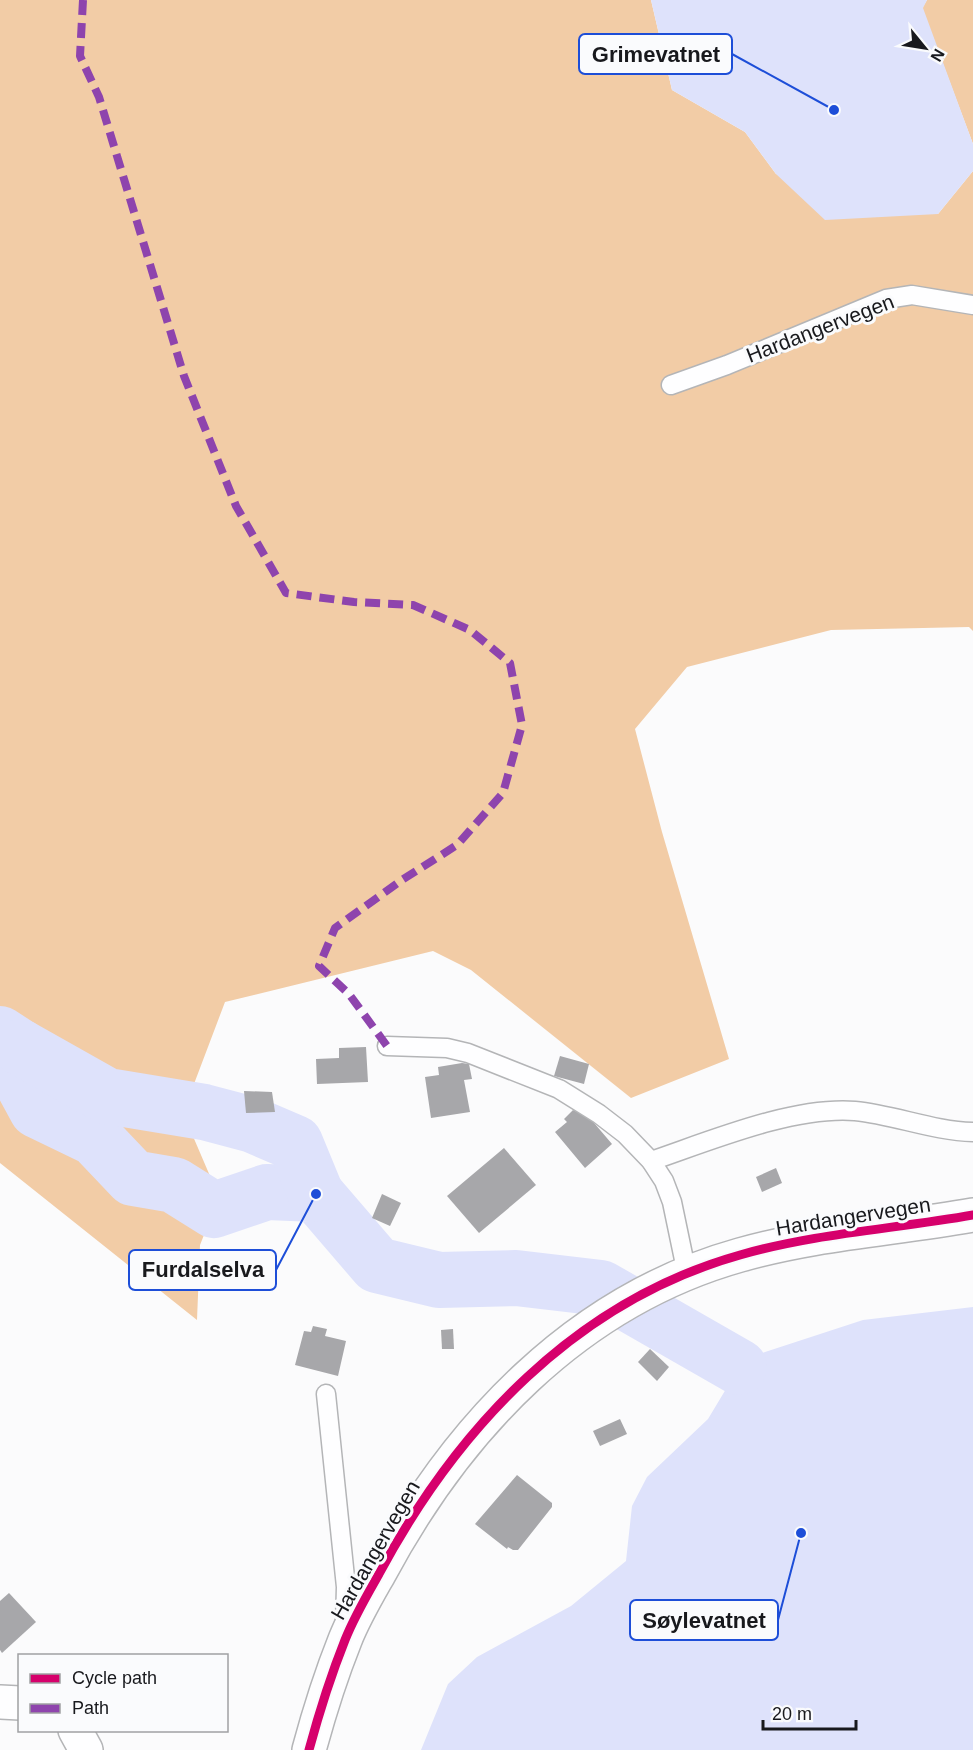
<svg xmlns="http://www.w3.org/2000/svg" width="973" height="1750" viewBox="0 0 973 1750" font-family="Arial,sans-serif">
	<rect width="100%" height="100%" fill="#fbfbfc"/>
	<!-- forest -->
	<g fill="#f2cca6">
		<path d="M0 0H651L672 90 745 132 776 174 938 214 973 171V631L969 627 831 630 687 667 635 729 662 832 729 1059 631 1098 471 970 433 951 225 1002 183 1113 219 1197 200 1245 197 1320 0 1163Z"/>
		<path d="M927 0H973V144L922 8Z"/>
	</g>
	<!-- water -->
	<g fill="#dee2fb">
		<path d="M651 0H927L923 8 973 144V171L938 214 825 220 776 174 745 132 672 90Z"/>
		<path d="M973 1307V1750H421L448 1684 477 1657 571 1606 626 1561 632 1506 647 1477 708 1419 744 1359 863 1320Z"/>
	</g>
	<g fill="none" stroke-linecap="round" stroke-linejoin="round">
		<!-- river -->
		<g stroke="#dee2fb" stroke-width="56">
			<path d="M0 1034 20 1047 17 1073 37 1110 95 1138 133 1178 174 1185 214 1210 267 1192 316 1194 377 1265 439 1280 516 1278 601 1288 739 1367"/>
			<path d="M20 1047 107 1096 204 1112 253 1125 295 1143 316 1194"/>
		</g>
	</g>
	<!-- building -->
	<g fill="#a7a7aa">
		<path d="M366 1047 368 1082 317 1084 316 1059 339 1058V1048Z"/>
		<path d="M560 1056 589 1064 584 1084 554 1076Z"/>
		<path d="M462 1063 469 1064 472 1079 464 1080 470 1112 431 1118 425 1077 439 1075 438 1067Z"/>
		<path d="M244 1091 272 1092 275 1112 246 1113Z"/>
		<path d="M573 1110 589 1117 612 1144 585 1168 555 1132 567 1122 564 1119Z"/>
		<path d="M504 1148 536 1185 479 1233 447 1196Z"/>
		<path d="M776 1168 782 1183 762 1192 756 1177Z"/>
		<path d="M382 1194 401 1203 390 1226 372 1218Z"/>
		<path d="M313 1326 327 1329 325 1336 346 1341 338 1376 295 1365 304 1331 311 1332Z"/>
		<path d="M453 1329 454 1349H442L441 1330Z"/>
		<path d="M650 1349 669 1367 657 1381 638 1362Z"/>
		<path d="M620 1419 627 1434 600 1446 593 1431Z"/>
		<path d="M517 1475 552 1503V1507L518 1550H513L508 1547 507 1549 475 1524Z"/>
		<path d="M9 1593 36 1622 2 1653 0 1650V1601Z"/>
	</g>
	<g fill="none" stroke-linecap="round" stroke-linejoin="round">
		<!-- lane casing -->
		<g stroke="#b4b5b7" stroke-width="21">
			<g id="lane">
				<path d="M671 385 727 365 886 299 912 295 973 305"/>
				<path d="M387 1046 447 1048 468 1053 559 1089 599 1114 625 1134 651 1161 664 1181 672 1202 687 1274"/>
				<path d="M651 1161C710 1141 793 1106 855 1111 895 1115 933 1131 973 1132"/>
				<path d="M326 1394 346 1587 345 1622"/>
			</g>
		</g>
		<!-- street casing -->
		<g stroke="#b4b5b7" stroke-width="36">
			<g id="street">
				<path d="M0 1702 20 1703"/>
				<path d="M75 1730 86 1750"/>
			</g>
		</g>
		<!-- primary casing -->
		<g stroke="#b4b5b7" stroke-width="36">
			<path id="primary" d="M309 1750C319 1713 331 1675 345 1640 354 1617 367 1595 379 1574 457 1428 576 1301 740 1255 817 1233 895 1229 973 1215"/>
		</g>
		<!-- lane -->
		<use href="#lane" stroke="#fefeff" stroke-width="18"/>
		<!-- street -->
		<use href="#street" stroke="#fefeff" stroke-width="33"/>
		<!-- primary -->
		<use href="#primary" stroke="#fefeff" stroke-width="33"/>
		<!-- quiet -->
		<path stroke="#8e44ad" stroke-width="8" stroke-dasharray="15 8" stroke-linecap="butt" d="M83 0 80 56 99 97 184 376 236 506 286 593 354 602 413 605 470 630 510 663 522 725 503 793 457 845 402 880 335 928 319 966 349 994 387 1046"/>
		<!-- cycleway casing -->
		<g stroke="#fafbfd" stroke-width="13">
			<path id="cycleway" d="M309 1750C319 1713 331 1675 345 1640 354 1617 367 1595 379 1574 457 1428 576 1301 740 1255 817 1233 895 1229 973 1215"/>
		</g>
		<!-- cycleway -->
		<use href="#cycleway" stroke="#d6006c" stroke-width="9"/>
	</g>
	<g text-anchor="middle" dominant-baseline="central" stroke-width="6" stroke-linejoin="round" paint-order="stroke">
		<!-- street labels -->
		<g font-size="21" fill="#18191d" stroke="#fafbfd">
			<text transform="translate(820 328) rotate(-21)">Hardangervegen</text>
			<text transform="translate(853 1216) rotate(-9)">Hardangervegen</text>
			<text transform="translate(375 1550) rotate(-60)">Hardangervegen</text>
		</g>
	</g>
	<!-- callouts -->
	<path fill="none" stroke="#1d4ed8" stroke-width="2" d="M834 110L732 54M316 1194L276 1270M801 1533L778 1620"/>
	<g fill="#1d4ed8" stroke="#fafbfd" stroke-width="2">
		<circle cx="834" cy="110" r="6"/>
		<circle cx="316" cy="1194" r="6"/>
		<circle cx="801" cy="1533" r="6"/>
	</g>
	<g fill="#fafbfd" stroke="#1d4ed8" stroke-width="2">
		<rect x="579" y="34" width="153" height="40" rx="6"/>
		<rect x="129" y="1250" width="147" height="40" rx="6"/>
		<rect x="630" y="1600" width="148" height="40" rx="6"/>
	</g>
	<g font-size="22" text-anchor="middle" font-weight="bold" fill="#18191d">
		<text x="656" y="62">Grimevatnet</text>
		<text x="203" y="1277">Furdalselva</text>
		<text x="704" y="1628">Søylevatnet</text>
	</g>
	<!-- legend -->
	<rect x="18" y="1654" width="210" height="78" fill="#fafbfd" stroke="#a0a1a3" stroke-width="1.5"/>
	<rect x="30" y="1674" width="30" height="9" fill="#d6006c" stroke="#a0a1a3" stroke-width="1.5"/>
	<text x="72" y="1684" font-size="18" fill="#18191d">Cycle path</text>
	<rect x="30" y="1704" width="30" height="9" fill="#8e44ad" stroke="#a0a1a3" stroke-width="1.5"/>
	<text x="72" y="1714" font-size="18" fill="#18191d">Path</text>
	<!-- north arrow -->
	<g transform="translate(925 48) rotate(120)" stroke="#fafbfd" stroke-width="4.5" paint-order="stroke">
	<path d="M0-4.5L10 22L0 15L-10 22Z" fill="#18191d"/>
	<text y="-9" font-size="16" font-weight="bold" text-anchor="middle" fill="#18191d">N</text>
	</g>
	<!-- scale -->
	<path d="M763 1720v9h93v-9" fill="none" stroke="#18191d" stroke-width="3"/>
	<text x="772" y="1720" font-size="18" fill="#18191d" stroke="#fafbfd" stroke-width="4.5" paint-order="stroke">20 m</text>
</svg>
